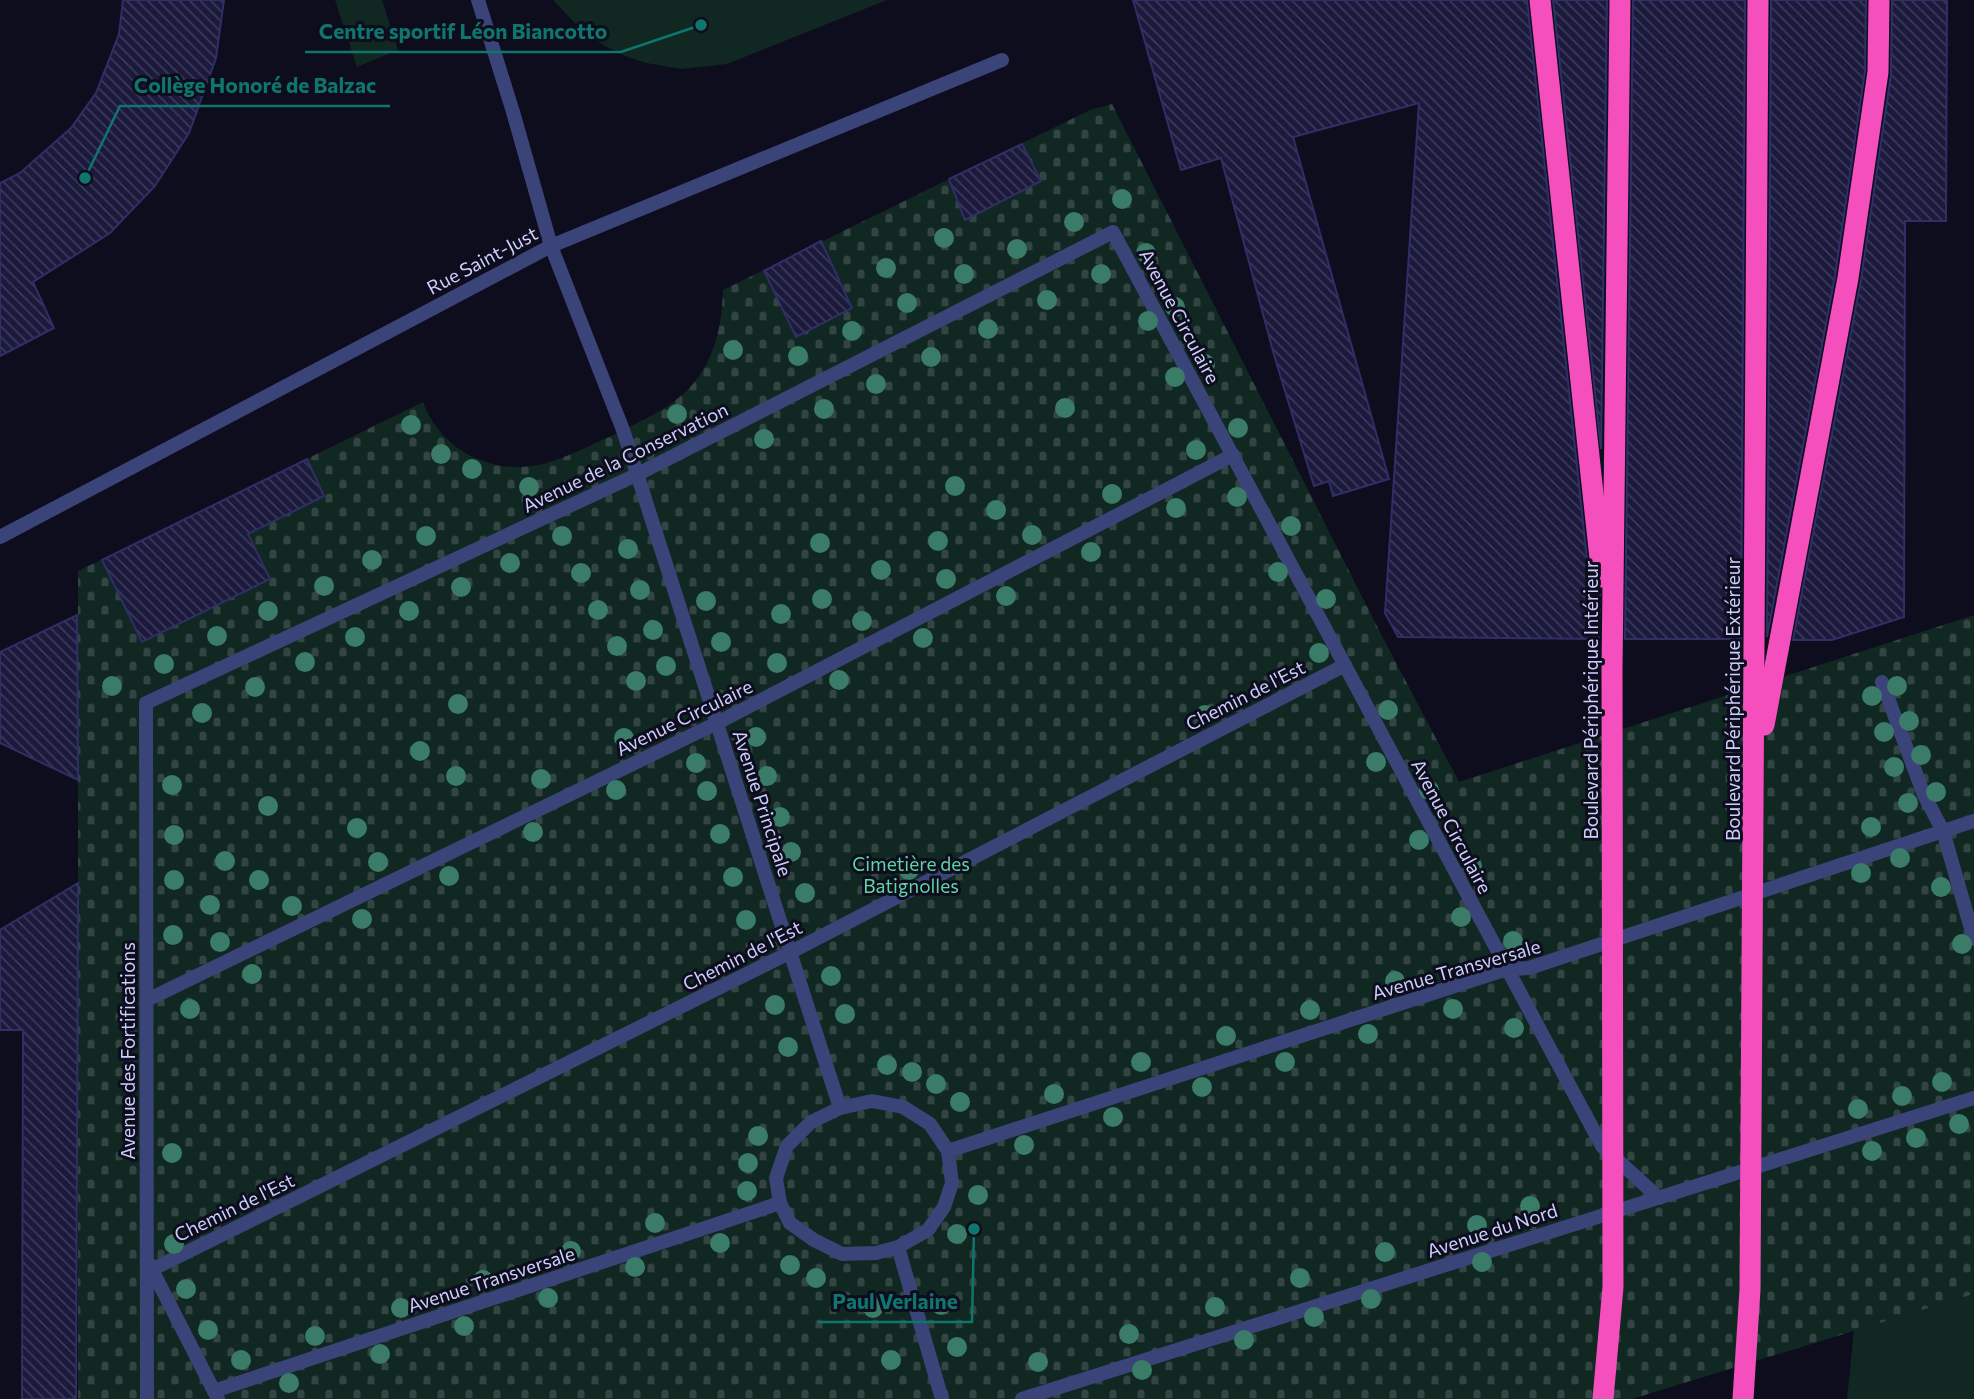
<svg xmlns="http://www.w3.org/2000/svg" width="1974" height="1399" viewBox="0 0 1974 1399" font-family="Commissioner,sans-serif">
	<defs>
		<pattern id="cemetery-stones" width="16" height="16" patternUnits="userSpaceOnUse" patternTransform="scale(1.75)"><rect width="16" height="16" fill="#102722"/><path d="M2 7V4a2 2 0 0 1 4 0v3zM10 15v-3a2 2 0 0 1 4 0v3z" fill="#324543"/></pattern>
		<pattern id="building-back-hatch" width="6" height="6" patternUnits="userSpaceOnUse" patternTransform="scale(1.75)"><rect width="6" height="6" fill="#1b1a3d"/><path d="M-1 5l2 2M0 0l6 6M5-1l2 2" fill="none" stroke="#3b3a5a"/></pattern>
	</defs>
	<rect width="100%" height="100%" fill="#0d0d1d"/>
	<!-- green -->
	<g fill="#102722">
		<path d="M335 0H382L398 50 357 67Z"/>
		<path d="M553 0H887L727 64 681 69 646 63 625 56 607 47 586 35Z"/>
		<path d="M1974 1294V1399H1847L1854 1330Z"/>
	</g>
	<!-- cemetery -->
	<path fill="url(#cemetery-stones)" d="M1112 104 1383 638 1459 782 1974 615V1294L1632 1399H78V571L423 402C441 451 492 476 543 464 569 457 593 444 617 433 647 418 679 405 699 376 717 350 722 321 723 290L1090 110Z"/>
	<!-- building -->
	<g fill="url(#building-back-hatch)" stroke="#2f2e67" stroke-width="2">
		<path d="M123 0H224L216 58 189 133 155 186 110 233 33 282 54 328 0 356V183L20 173 71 128 96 93 119 34Z"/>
		<path d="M1133 0H1527L1589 578 1592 585 1600 590 1599 639 1398 637 1385 613 1419 103 1293 137 1389 479 1333 496 1329 481 1314 486 1274 355 1221 158 1181 170Z"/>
		<path d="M1553 0H1607L1601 449Z"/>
		<path d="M1633 0H1745L1741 639H1625Z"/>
		<path d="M1771 0H1866L1865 71 1835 276 1767 637Z"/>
		<path d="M1892 0H1947L1946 221H1905L1904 617 1832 640H1793L1861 280 1891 74Z"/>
		<path d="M1022 144 1041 181 965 220 949 179Z"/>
		<path d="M821 241 852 308 796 337 764 271Z"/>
		<path d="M307 459 324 496 248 534 270 579 142 642 102 560Z"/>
		<path d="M77 615 78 780 0 743V652Z"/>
		<path d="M78 883 76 1399H22L23 1030H0V930Z"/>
	</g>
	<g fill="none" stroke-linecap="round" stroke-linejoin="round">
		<!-- lane -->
		<g stroke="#3b4479" stroke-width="14">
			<path d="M551 246 623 430 840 1108"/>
			<path d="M1882 682 1924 795 1943 831 1974 939"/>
			<path d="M147 1000 717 723 1233 455"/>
			<path d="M872 1101 903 1107 930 1124 948 1151 952 1183 944 1207 928 1230 898 1247 876 1253 842 1254 814 1240 790 1223 780 1203 776 1178 787 1146 811 1122 840 1108Z"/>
			<path d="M948 1151 1507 969 1529 968 1974 821"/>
			<path d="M898 1247 942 1399"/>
			<path d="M149 1264 218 1399"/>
			<path d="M151 1270 791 952 1345 665"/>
			<path d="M214 1391 780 1203"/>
			<path d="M147 1399 146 703 636 475 1113 232 1602 1146 1659 1198"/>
			<path d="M1022 1399 1974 1098"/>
		</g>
		<!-- street -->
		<g stroke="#3b4479" stroke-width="14">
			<path d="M478 0 513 112 551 246"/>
			<path d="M0 537 551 246 1002 60"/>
		</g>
		<!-- highway -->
		<g stroke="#f44fbc" stroke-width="21">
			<path d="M1540 0 1602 577"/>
			<path d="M1764 725 1848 278 1878 72 1879 0"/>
			<path d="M1603 1399 1613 1287 1612 669 1620 0"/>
			<path d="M1743 1399 1750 1290 1758 0"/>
		</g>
	</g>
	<!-- trees -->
	<g fill="#3a7c67">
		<circle cx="1122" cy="199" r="10"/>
		<circle cx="1074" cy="222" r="10"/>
		<circle cx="944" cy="238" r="10"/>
		<circle cx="1017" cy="249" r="10"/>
		<circle cx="1146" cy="253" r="10"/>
		<circle cx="886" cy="268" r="10"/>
		<circle cx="964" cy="274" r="10"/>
		<circle cx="1101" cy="274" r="10"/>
		<circle cx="1047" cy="300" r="10"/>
		<circle cx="907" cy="303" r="10"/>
		<circle cx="1175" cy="307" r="10"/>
		<circle cx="1148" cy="321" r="10"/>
		<circle cx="988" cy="329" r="10"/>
		<circle cx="852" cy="331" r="10"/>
		<circle cx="733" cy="350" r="10"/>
		<circle cx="798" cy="356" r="10"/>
		<circle cx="931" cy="357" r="10"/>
		<circle cx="1205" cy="364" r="10"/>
		<circle cx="1175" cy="377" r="10"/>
		<circle cx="876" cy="384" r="10"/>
		<circle cx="1065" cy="408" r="10"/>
		<circle cx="824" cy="409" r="10"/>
		<circle cx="677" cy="414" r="10"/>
		<circle cx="411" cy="425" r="10"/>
		<circle cx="1238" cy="428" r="10"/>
		<circle cx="764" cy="439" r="10"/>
		<circle cx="1196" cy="450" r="10"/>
		<circle cx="441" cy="454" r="10"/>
		<circle cx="472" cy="469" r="10"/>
		<circle cx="955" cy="486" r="10"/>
		<circle cx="529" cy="487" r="10"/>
		<circle cx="1112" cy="494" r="10"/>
		<circle cx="1237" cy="497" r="10"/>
		<circle cx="1176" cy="508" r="10"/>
		<circle cx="996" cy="510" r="10"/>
		<circle cx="1291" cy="526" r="10"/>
		<circle cx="1032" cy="535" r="10"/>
		<circle cx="426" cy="536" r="10"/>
		<circle cx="562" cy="536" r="10"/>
		<circle cx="938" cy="541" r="10"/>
		<circle cx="820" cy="543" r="10"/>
		<circle cx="628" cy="549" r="10"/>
		<circle cx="1091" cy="552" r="10"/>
		<circle cx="372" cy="560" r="10"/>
		<circle cx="510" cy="563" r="10"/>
		<circle cx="881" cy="570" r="10"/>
		<circle cx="1278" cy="572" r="10"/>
		<circle cx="581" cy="573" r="10"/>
		<circle cx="946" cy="579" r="10"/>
		<circle cx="324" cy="586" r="10"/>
		<circle cx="461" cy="587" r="10"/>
		<circle cx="640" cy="590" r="10"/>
		<circle cx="1006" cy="596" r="10"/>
		<circle cx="822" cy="599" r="10"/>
		<circle cx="1326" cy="599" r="10"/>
		<circle cx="706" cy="601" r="10"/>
		<circle cx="598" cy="610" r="10"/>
		<circle cx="268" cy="611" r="10"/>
		<circle cx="409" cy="611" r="10"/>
		<circle cx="781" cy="614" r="10"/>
		<circle cx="862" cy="621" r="10"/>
		<circle cx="653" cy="630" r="10"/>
		<circle cx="217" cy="636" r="10"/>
		<circle cx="355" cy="637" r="10"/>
		<circle cx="923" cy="638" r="10"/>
		<circle cx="721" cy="642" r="10"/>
		<circle cx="617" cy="646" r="10"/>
		<circle cx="1319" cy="653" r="10"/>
		<circle cx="305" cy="662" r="10"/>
		<circle cx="777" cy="663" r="10"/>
		<circle cx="164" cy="664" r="10"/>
		<circle cx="666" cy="666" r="10"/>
		<circle cx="839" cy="680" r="10"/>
		<circle cx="636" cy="681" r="10"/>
		<circle cx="112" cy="686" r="10"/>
		<circle cx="1897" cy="686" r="10"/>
		<circle cx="255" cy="687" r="10"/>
		<circle cx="1872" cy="696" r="10"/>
		<circle cx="458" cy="704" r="10"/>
		<circle cx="1388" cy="710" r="10"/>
		<circle cx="202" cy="713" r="10"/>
		<circle cx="1205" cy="715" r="10"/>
		<circle cx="1909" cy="721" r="10"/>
		<circle cx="1884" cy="732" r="10"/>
		<circle cx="756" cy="737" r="10"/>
		<circle cx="624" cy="738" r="10"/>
		<circle cx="420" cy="751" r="10"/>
		<circle cx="1921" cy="755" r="10"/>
		<circle cx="1376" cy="762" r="10"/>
		<circle cx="696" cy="763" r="10"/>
		<circle cx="1894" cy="767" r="10"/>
		<circle cx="456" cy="776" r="10"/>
		<circle cx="767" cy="776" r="10"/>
		<circle cx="541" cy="779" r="10"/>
		<circle cx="172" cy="785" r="10"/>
		<circle cx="616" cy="790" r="10"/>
		<circle cx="1429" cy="790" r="10"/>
		<circle cx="707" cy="791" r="10"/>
		<circle cx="1936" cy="792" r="10"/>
		<circle cx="1908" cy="803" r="10"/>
		<circle cx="268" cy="806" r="10"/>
		<circle cx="780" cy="817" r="10"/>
		<circle cx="1871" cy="827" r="10"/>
		<circle cx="357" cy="828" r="10"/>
		<circle cx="533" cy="832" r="10"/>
		<circle cx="720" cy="834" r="10"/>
		<circle cx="174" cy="835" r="10"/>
		<circle cx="1419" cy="840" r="10"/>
		<circle cx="791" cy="852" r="10"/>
		<circle cx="1900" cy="858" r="10"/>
		<circle cx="225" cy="861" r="10"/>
		<circle cx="378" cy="862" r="10"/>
		<circle cx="1472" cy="866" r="10"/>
		<circle cx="909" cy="870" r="10"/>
		<circle cx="1861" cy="873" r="10"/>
		<circle cx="449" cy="876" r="10"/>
		<circle cx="733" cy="877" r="10"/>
		<circle cx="174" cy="880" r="10"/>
		<circle cx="259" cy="880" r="10"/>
		<circle cx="1941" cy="887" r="10"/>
		<circle cx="805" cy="893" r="10"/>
		<circle cx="210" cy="905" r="10"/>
		<circle cx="292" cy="906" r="10"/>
		<circle cx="1461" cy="917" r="10"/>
		<circle cx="362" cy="919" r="10"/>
		<circle cx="746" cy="920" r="10"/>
		<circle cx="173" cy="935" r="10"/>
		<circle cx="1513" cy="941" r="10"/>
		<circle cx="220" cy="942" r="10"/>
		<circle cx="1962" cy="944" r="10"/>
		<circle cx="252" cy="974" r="10"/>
		<circle cx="831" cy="976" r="10"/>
		<circle cx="1395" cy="981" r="10"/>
		<circle cx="775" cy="1005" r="10"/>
		<circle cx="190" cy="1009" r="10"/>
		<circle cx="1453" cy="1009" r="10"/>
		<circle cx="1310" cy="1010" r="10"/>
		<circle cx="845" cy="1014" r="10"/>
		<circle cx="1514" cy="1028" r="10"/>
		<circle cx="1368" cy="1034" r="10"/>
		<circle cx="1226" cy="1036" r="10"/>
		<circle cx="788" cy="1047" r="10"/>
		<circle cx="1141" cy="1062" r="10"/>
		<circle cx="1285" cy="1062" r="10"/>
		<circle cx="887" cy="1065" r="10"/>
		<circle cx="912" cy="1072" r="10"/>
		<circle cx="1942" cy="1082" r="10"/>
		<circle cx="936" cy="1084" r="10"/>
		<circle cx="1202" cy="1087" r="10"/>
		<circle cx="1054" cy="1094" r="10"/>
		<circle cx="1902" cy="1096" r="10"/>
		<circle cx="960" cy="1102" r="10"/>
		<circle cx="1858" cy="1109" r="10"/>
		<circle cx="1113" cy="1117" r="10"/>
		<circle cx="1959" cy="1124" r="10"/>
		<circle cx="758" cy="1136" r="10"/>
		<circle cx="1916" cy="1138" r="10"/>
		<circle cx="1024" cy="1145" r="10"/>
		<circle cx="1872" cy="1151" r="10"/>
		<circle cx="172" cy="1153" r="10"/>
		<circle cx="748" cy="1163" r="10"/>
		<circle cx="747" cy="1191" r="10"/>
		<circle cx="978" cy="1195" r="10"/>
		<circle cx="1530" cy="1206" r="10"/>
		<circle cx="655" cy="1223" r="10"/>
		<circle cx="1477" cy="1225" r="10"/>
		<circle cx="957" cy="1234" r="10"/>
		<circle cx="720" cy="1243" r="10"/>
		<circle cx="174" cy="1244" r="10"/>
		<circle cx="571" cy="1251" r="10"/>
		<circle cx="1385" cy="1252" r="10"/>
		<circle cx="1482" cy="1262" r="10"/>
		<circle cx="790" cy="1265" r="10"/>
		<circle cx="635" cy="1267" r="10"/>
		<circle cx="816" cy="1278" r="10"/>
		<circle cx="1300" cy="1278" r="10"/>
		<circle cx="483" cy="1280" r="10"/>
		<circle cx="186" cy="1289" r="10"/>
		<circle cx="548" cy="1298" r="10"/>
		<circle cx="1371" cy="1299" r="10"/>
		<circle cx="941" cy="1305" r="10"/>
		<circle cx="1215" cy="1307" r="10"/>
		<circle cx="401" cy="1308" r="10"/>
		<circle cx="873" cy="1308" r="10"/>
		<circle cx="1314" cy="1317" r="10"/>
		<circle cx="464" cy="1326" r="10"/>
		<circle cx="208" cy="1330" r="10"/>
		<circle cx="1129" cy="1334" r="10"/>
		<circle cx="315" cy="1336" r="10"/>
		<circle cx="1244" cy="1340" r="10"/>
		<circle cx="957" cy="1347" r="10"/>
		<circle cx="380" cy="1354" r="10"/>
		<circle cx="241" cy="1360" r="10"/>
		<circle cx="891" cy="1360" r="10"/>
		<circle cx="1038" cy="1362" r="10"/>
		<circle cx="1142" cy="1370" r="10"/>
		<circle cx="289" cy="1383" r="10"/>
	</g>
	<g text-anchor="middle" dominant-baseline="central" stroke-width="6" stroke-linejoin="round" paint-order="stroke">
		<!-- street labels -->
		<g font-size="19" fill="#cccffc" stroke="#0d0d1d">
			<text transform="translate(482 260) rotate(-28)">Rue Saint-Just</text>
			<text transform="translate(1180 316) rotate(62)">Avenue Circulaire</text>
			<text transform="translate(625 457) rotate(-26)">Avenue de la Conservation</text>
			<text transform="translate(1245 695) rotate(-27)">Chemin de l'Est</text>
			<text transform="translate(1732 699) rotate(-90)">Boulevard Périphérique Extérieur</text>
			<text transform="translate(1590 700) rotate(-90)">Boulevard Périphérique Intérieur</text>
			<text transform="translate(684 717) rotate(-26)">Avenue Circulaire</text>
			<text transform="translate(763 803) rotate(72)">Avenue Principale</text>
			<text transform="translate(1452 826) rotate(62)">Avenue Circulaire</text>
			<text transform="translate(742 955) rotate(-27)">Chemin de l'Est</text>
			<text transform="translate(1456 969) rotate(-16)">Avenue Transversale</text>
			<text transform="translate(127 1051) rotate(-90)">Avenue des Fortifications</text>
			<text transform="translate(234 1207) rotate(-26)">Chemin de l'Est</text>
			<text transform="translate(1492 1230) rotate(-18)">Avenue du Nord</text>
			<text transform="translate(491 1279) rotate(-18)">Avenue Transversale</text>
		</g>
		<!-- park labels -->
		<g font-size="19" fill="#5ed6a3" stroke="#0d0d1d">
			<text x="911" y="863">Cimetière des<tspan x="911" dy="22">Batignolles</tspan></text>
		</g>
	</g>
	<!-- callouts -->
	<path fill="none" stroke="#0f766e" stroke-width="2.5" d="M701 25L621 52H305M85 178L120 106H390M974 1229L972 1322H818"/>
	<g fill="#0f766e" stroke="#0d0d1d" stroke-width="2.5">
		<circle cx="701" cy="25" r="7"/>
		<circle cx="85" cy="178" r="7"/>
		<circle cx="974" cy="1229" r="7"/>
	</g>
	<g font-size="21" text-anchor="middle" font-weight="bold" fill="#0f766e" stroke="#0d0d1d" stroke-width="6" stroke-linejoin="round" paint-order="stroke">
		<text x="463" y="39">Centre sportif Léon Biancotto</text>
		<text x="255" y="93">Collège Honoré de Balzac</text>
		<text x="895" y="1309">Paul Verlaine</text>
	</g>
</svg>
